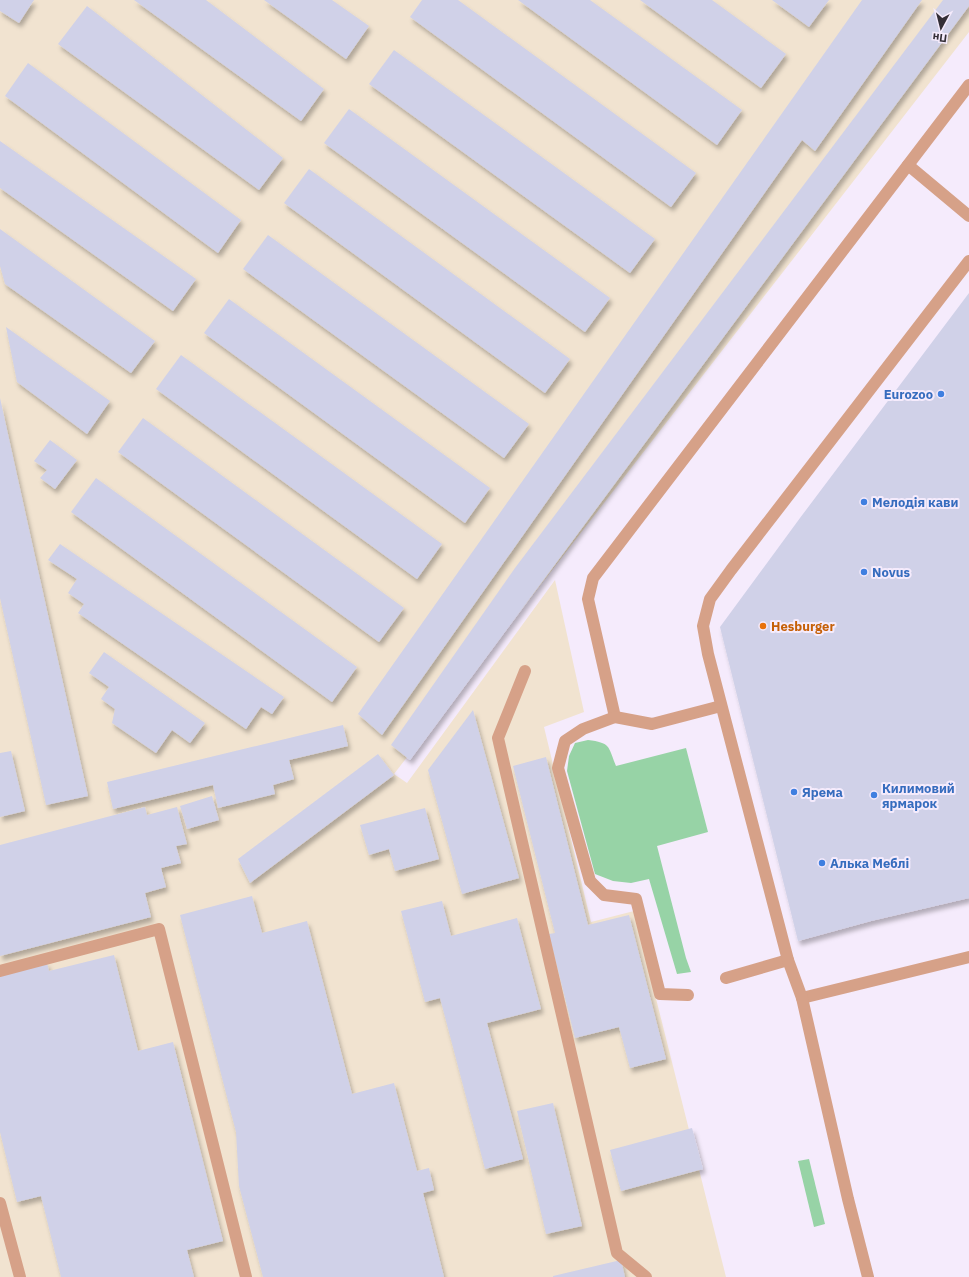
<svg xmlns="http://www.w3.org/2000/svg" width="969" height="1277" viewBox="0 0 969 1277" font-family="'IBM Plex Sans',sans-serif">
	<defs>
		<filter id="shadow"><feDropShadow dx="2.5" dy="4.5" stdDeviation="2" flood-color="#0004"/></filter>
	</defs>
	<rect width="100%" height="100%" fill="#f5ebfc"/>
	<!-- industrial -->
	<path fill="#f1e3d0" d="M0 0H969V32L394 774 407 783 555 580 584 712 544 727 591 922 634 911 726 1277H0Z"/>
	<!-- green -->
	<g fill="#97d3a6">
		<path d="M588 740C611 743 608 746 616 766L686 748 708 832 657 846 686 958 691 972 677 974 649 879 631 883 613 881 595 874 567 771 569 756 575 743Z"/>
		<path d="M809 1159 825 1224 814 1227 798 1161Z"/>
	</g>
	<!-- building -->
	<g fill="#d0d1e8" filter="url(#shadow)">
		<path d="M0 0H34L19 23 0 11Z"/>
		<path d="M134 0H206L324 89 301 121Z"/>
		<path d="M264 0H332L369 26 346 59Z"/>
		<path d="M422 0H458L696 173 671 207 410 17Z"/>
		<path d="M518 0H590L742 110 717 145Z"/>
		<path d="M640 0H712L786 54 761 88Z"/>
		<path d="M772 0H829L809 27Z"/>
		<path d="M862 0H922L815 151 802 140 382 735 358 714Z"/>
		<path d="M943 0H969V6L410 760 391 745 515 568Z"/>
		<path d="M87 6 283 158 259 190 58 44Z"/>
		<path d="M394 50 655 239 630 273 369 84Z"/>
		<path d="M28 63 241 220 218 253 5 96Z"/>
		<path d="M349 109 610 298 585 332 324 143Z"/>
		<path d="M0 141 196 279 173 311 0 188Z"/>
		<path d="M309 169 570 359 545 393 284 203Z"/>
		<path d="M0 229 155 341 131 373 5 284 0 266Z"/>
		<path d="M268 235 529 424 504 458 243 269Z"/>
		<path d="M969 293V898L871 921 798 941 720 627 800 518Z"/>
		<path d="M229 299 490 488 465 523 204 333Z"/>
		<path d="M6 327 110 401 87 434 17 382Z"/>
		<path d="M181 355 442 544 417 579 156 389Z"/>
		<path d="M0 398 88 796 46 805 0 598Z"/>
		<path d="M143 418 404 608 379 642 118 452Z"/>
		<path d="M50 440 77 460 55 489 40 478 47 470 34 461Z"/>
		<path d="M96 478 357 667 332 702 71 512Z"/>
		<path d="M60 544 284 697 272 714 261 707 246 729 78 613 84 604 68 593 77 579 48 560Z"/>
		<path d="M104 652 205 723 190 743 172 730 156 753 112 723 115 709 101 699 109 687 89 673Z"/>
		<path d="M473 710 519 878 462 894 428 770Z"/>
		<path d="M343 725 348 746 289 760 294 779 273 785 275 794 218 808 213 785 113 809 107 782Z"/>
		<path d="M11 751 25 811 0 817V753Z"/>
		<path d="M378 754 394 775 250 883 238 859Z"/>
		<path d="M546 757 588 925 629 915 666 1059 630 1068 619 1027 575 1038 549 934 555 933 513 766Z"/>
		<path d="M212 796 219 820 187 829 180 806Z"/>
		<path d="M145 807 147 815 177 807 187 844 176 846 181 863 161 868 166 887 145 893 151 917 0 956V845Z"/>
		<path d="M425 808 439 859 395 871 389 849 369 855 360 825Z"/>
		<path d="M252 896 262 933 307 921 352 1094 394 1083 417 1171 429 1168 434 1190 423 1193 444 1277H263L239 1186 236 1132 180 915Z"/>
		<path d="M442 901 451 936 517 918 541 1009 487 1023 523 1159 485 1169 440 998 425 1002 401 911Z"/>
		<path d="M114 955 138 1051 173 1042 223 1241 187 1250 194 1277H61L41 1196 17 1202 0 1132V974L47 963 49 971Z"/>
		<path d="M553 1103 582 1226 546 1234 517 1111Z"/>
		<path d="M692 1128 703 1169 621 1191 610 1150Z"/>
		<path d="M621 1260 625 1277H553V1276Z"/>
	</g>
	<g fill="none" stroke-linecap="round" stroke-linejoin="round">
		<!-- minor -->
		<g stroke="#d6a188" stroke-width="12">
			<path d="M908 165 969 216"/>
			<path d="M525 671 498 738 617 1253 646 1277"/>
			<path d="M721 706 652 724 615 717 588 599 593 578 969 85"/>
			<path d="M615 717 583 729 565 741 558 768 590 881 604 895 636 899 660 994 688 995"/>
			<path d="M0 971 159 929 246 1277"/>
			<path d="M726 978 788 960"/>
			<path d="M802 998 969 957"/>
			<path d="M0 1203 20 1277"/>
			<path d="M868 1277 848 1199 802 998 788 960 708 654 703 626 710 599 731 570 969 261"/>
		</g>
	</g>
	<!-- markers -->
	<g fill="#3f7fe0" stroke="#f5ebfc" stroke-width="1.5">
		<circle cx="941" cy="394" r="4"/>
		<circle cx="864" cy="502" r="4"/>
		<circle cx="864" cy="572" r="4"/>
		<circle cx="794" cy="792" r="4"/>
		<circle cx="874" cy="795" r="4"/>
		<circle cx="822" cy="863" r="4"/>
	</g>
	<circle fill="#e8710a" stroke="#f5ebfc" stroke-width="1.5" cx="763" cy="626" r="4"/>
	<g text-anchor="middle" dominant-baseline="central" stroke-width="4" stroke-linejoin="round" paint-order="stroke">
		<!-- shop labels -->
		<g font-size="13" font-weight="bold" fill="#366cbe" stroke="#f5ebfc" text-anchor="start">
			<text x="933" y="394" text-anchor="end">Eurozoo</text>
			<text x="872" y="502">Мелодія кави</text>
			<text x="872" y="572">Novus</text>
			<text x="882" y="788">Килимовий<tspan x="882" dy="15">ярмарок</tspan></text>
			<text x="802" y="792">Ярема</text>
			<text x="830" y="863">Алька Меблі</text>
		</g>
		<!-- food labels -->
		<g font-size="13" font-weight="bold" fill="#c56008" stroke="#f5ebfc" text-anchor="start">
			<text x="771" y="626">Hesburger</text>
		</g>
	</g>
	<!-- north arrow -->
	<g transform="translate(941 28) rotate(187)" stroke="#f5ebfc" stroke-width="3" paint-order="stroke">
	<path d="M0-3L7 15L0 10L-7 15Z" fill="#332e36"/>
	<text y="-6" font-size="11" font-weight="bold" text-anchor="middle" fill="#332e36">Пн</text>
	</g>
</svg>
